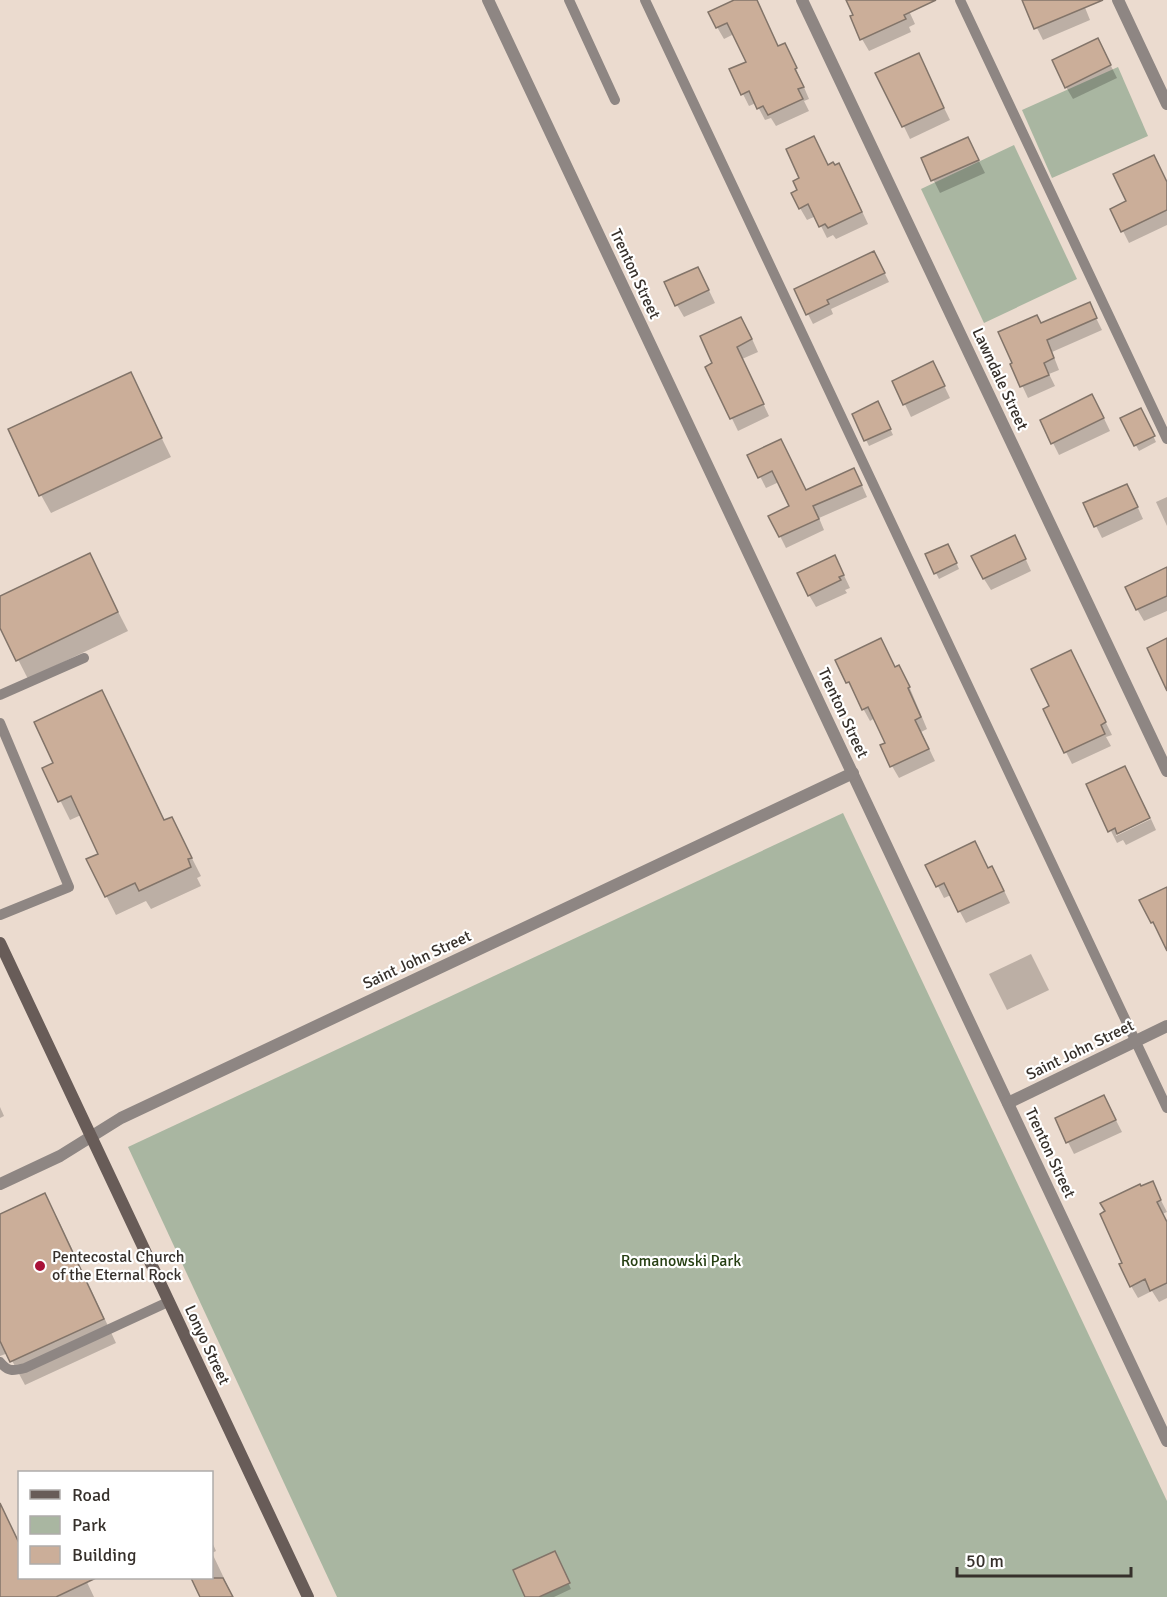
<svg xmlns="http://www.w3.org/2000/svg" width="1167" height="1597" viewBox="0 0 1167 1597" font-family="Signika,sans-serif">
	<rect width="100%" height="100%" fill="#ebdbcf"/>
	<!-- green -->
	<g fill="#a9b6a1">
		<path d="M1118 67 1148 136 1052 178 1022 110Z"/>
		<path d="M1014 145 1077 279 984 323 921 189Z"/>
		<path d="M843 813 1167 1501V1597H337L128 1147Z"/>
	</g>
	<!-- shadow -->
	<g fill="#0003">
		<path d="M737 0H756L779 48 791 57 809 99 804 101 809 111 776 126 771 118 765 120 756 103 749 106 743 94 748 62 734 34 724 39 717 27Z"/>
		<path d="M848 0H904L915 24 909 27 911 32 869 51 862 39 855 16Z"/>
		<path d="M1023 0H1082L1090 20 1043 40Z"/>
		<path d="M1104 52 1117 78 1073 99 1066 87Z"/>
		<path d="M918 55 950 120 910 139 895 108Z"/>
		<path d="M968 139 985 173 940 193 923 159Z"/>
		<path d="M846 177 868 224 836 239 833 235 827 238 816 216 807 220 800 208Z"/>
		<path d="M1167 183V225L1129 243 1123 231Z"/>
		<path d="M879 262 889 282 831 309 833 314 813 324 796 290Z"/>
		<path d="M704 280 715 303 684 317 677 305Z"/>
		<path d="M1089 304 1102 330 1052 352 1059 370 1049 374 1055 386 1028 398 1012 364 1041 325Z"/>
		<path d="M748 330 758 352 742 359 769 416 738 431 707 367 714 364Z"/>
		<path d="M130 374 171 457 51 513 41 495Z"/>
		<path d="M939 375 950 398 911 417 894 381Z"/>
		<path d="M1099 408 1110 431 1059 455 1042 421Z"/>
		<path d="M881 409 893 435 869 446 854 415Z"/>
		<path d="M1143 415 1156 442 1139 451 1122 419Z"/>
		<path d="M749 455 806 491 860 481 867 497 819 518 824 530 786 548 770 516 791 506 779 482 766 488Z"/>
		<path d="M1133 497 1143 519 1102 538 1096 526Z"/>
		<path d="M1167 497V526L1156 502Z"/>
		<path d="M1021 549 1031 571 991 590 984 579Z"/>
		<path d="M951 551 959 569 939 579 927 555Z"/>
		<path d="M89 555 128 631 28 679 0 624V598Z"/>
		<path d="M841 569 850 588 845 590 847 593 816 607 809 595Z"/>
		<path d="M1167 569V611L1144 621 1137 609Z"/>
		<path d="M837 661 895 669 906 679 927 729 921 732 935 761 899 778 892 766 887 743 875 718 870 721Z"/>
		<path d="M1085 681 1112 735 1106 737 1111 746 1072 764 1045 710Z"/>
		<path d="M102 692 165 822 172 819 201 876 197 878 201 886 151 909 146 901 116 915 88 860 100 855 81 815 70 820 44 768 55 763Z"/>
		<path d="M1088 785 1149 817 1116 832V836L1151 819 1156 830 1126 845 1123 840 1117 843Z"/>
		<path d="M927 865 988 870 999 880 1010 903 966 923 951 895 944 898Z"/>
		<path d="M1031 954 1049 990 1007 1010 989 974Z"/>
		<path d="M1104 1097 1122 1132 1074 1154 1068 1142Z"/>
		<path d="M0 1107 4 1116 0 1118Z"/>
		<path d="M1152 1183 1167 1212 1162 1214 1167 1223V1298L1159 1302 1152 1291 1138 1298 1131 1286 1124 1264 1141 1188Z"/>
		<path d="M45 1195 58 1219 116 1343 25 1385 8 1353 0 1356V1215Z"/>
		<path d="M0 1503 20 1578H85L94 1597H0Z"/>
		<path d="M212 1542 216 1551 212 1553 233 1597H203L193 1578H212Z"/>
		<path d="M557 1559 571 1589 554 1597H527Z"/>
	</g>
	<!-- building -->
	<g fill="#cbae99" stroke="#827469" stroke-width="1.5">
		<path d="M734 0H757L778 46 785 43 797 68 795 69 804 87 798 89 803 99 768 115 763 106 757 109 749 91 741 95 729 69 746 62 727 23 716 28 708 12Z"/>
		<path d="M846 0H936L904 15 906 19 860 40 850 16 853 15Z"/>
		<path d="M1022 0H1103L1034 29Z"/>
		<path d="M1098 38 1111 65 1065 88 1052 60Z"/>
		<path d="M919 53 944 108 902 127 875 73Z"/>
		<path d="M814 136 828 165 833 162 835 165 839 163 862 212 828 228 825 224 819 227 808 204 799 209 791 193 797 190 793 181 799 178 786 149Z"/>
		<path d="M968 137 979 160 931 181 921 158Z"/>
		<path d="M1154 155 1167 182V210L1121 232 1110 209 1126 201 1113 174Z"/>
		<path d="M874 251 885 273 827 300 829 304 806 315 794 289Z"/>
		<path d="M698 267 709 290 675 306 664 282Z"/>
		<path d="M1090 302 1097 318 1047 340 1054 358 1044 363 1049 375 1020 387 1010 364 1012 363 998 332 1037 315 1041 323Z"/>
		<path d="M741 317 752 339 737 347 764 404 730 419 705 367 712 363 700 336Z"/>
		<path d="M933 361 945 386 903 405 892 381Z"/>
		<path d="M131 372 162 438 39 496 8 429Z"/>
		<path d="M1092 394 1104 418 1051 444 1040 420Z"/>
		<path d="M878 401 891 429 864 441 852 414Z"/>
		<path d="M1141 408 1155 436 1134 446 1120 418Z"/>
		<path d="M781 439 806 490 854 468 862 485 813 506 819 519 779 537 768 516 789 506 772 471 758 478 747 455Z"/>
		<path d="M1127 484 1138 507 1094 527 1083 503Z"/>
		<path d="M1015 535 1026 559 983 579 971 556Z"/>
		<path d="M948 544 957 563 934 574 925 554Z"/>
		<path d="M90 553 118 612 16 661 0 628V596Z"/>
		<path d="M835 555 844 575 839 577 841 580 808 596 797 573Z"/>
		<path d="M1167 567V596L1136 610 1125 587Z"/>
		<path d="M881 638 895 667 899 665 910 687 908 688 921 717 915 720 929 749 890 767 880 745 885 743 868 707 862 710 849 682 846 683 835 660Z"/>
		<path d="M1167 638V691L1147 648Z"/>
		<path d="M1071 650 1106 722 1101 725 1105 734 1064 753 1043 709 1049 706 1031 669Z"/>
		<path d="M102 690 164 820 172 817 192 858 188 859 191 867 139 891 135 883 105 897 86 859 98 854 71 796 58 802 42 768 53 763 34 722Z"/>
		<path d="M1125 766 1150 818 1117 834 1115 828 1108 832 1086 784Z"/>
		<path d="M975 841 988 868 992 866 1004 891 958 912 944 883 936 887 925 865Z"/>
		<path d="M1167 887V951L1153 922 1151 923 1139 900Z"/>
		<path d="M1104 1095 1116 1120 1066 1143 1055 1118Z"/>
		<path d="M1153 1181 1161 1200 1157 1202 1167 1222V1283L1150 1291 1145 1279 1130 1287 1119 1264 1122 1263 1100 1214 1105 1211 1100 1203 1140 1184 1141 1186Z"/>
		<path d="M45 1193 104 1319 10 1362 0 1341V1214Z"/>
		<path d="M0 1503 20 1545V1578H96L56 1597H0Z"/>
		<path d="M555 1551 570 1583 539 1597H525L513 1570Z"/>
		<path d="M191 1578H223L233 1597H200Z"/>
	</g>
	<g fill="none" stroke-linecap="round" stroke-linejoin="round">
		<!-- lane -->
		<g stroke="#8e8683" stroke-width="10">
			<path d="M569 0 615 100"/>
			<path d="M645 0 1167 1108"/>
			<path d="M960 0 1167 439"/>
			<path d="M0 695 84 658"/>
			<path d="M0 723 69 887 0 915"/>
			<path d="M0 1362C8 1372 13 1371 25 1368L168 1302"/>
		</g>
		<!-- street -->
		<g stroke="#8e8683" stroke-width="12">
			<path d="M488 0 1167 1441"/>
			<path d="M802 0 1167 771"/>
			<path d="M1118 0 1167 104"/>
			<path d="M1008 1103 1167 1026"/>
			<path d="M0 1184 60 1156 121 1118 853 773"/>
		</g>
		<!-- secondary -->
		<path stroke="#685c58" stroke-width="12" d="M0 943 308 1597"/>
	</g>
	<!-- markers -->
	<circle fill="#a91138" stroke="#fff" stroke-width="2" cx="40" cy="1266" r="6"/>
	<g text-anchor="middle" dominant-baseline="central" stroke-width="4.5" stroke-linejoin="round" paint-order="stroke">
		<!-- street labels -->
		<g font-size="16" fill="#36302b" stroke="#fff">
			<text transform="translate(635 274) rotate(65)">Trenton Street</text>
			<text transform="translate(1000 379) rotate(65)">Lawndale Street</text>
			<text transform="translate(843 713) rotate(65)">Trenton Street</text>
			<text transform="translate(417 960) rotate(-25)">Saint John Street</text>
			<text transform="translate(1080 1050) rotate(-26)">Saint John Street</text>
			<text transform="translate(1050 1153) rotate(65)">Trenton Street</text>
			<text transform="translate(207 1345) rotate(65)">Lonyo Street</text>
		</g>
		<!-- poi labels -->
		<g font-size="16" fill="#36302b" stroke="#fff" text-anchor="start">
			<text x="52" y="1257">Pentecostal Church<tspan x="52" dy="18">of the Eternal Rock</tspan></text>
		</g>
		<!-- park labels -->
		<g font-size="16" fill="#263f13" stroke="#fff">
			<text x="681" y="1261">Romanowski Park</text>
		</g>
	</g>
	<!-- legend -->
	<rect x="18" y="1471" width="195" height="108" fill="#ffffff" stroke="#afacaa" stroke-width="1.5"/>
	<rect x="30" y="1490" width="30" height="9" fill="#685c58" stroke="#afacaa" stroke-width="1.5"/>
	<text x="72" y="1501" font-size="18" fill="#36302b">Road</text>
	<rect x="30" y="1516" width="30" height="18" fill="#a9b6a1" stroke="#afacaa" stroke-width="1.5"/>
	<text x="72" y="1531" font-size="18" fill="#36302b">Park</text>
	<rect x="30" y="1546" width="30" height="18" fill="#cbae99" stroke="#afacaa" stroke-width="1.5"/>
	<text x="72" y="1561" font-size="18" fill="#36302b">Building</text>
	<!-- scale -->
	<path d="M957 1567v9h174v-9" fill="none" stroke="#36302b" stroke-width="3"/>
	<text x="966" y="1567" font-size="18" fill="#36302b" stroke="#ffffff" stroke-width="4.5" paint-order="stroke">50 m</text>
</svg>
